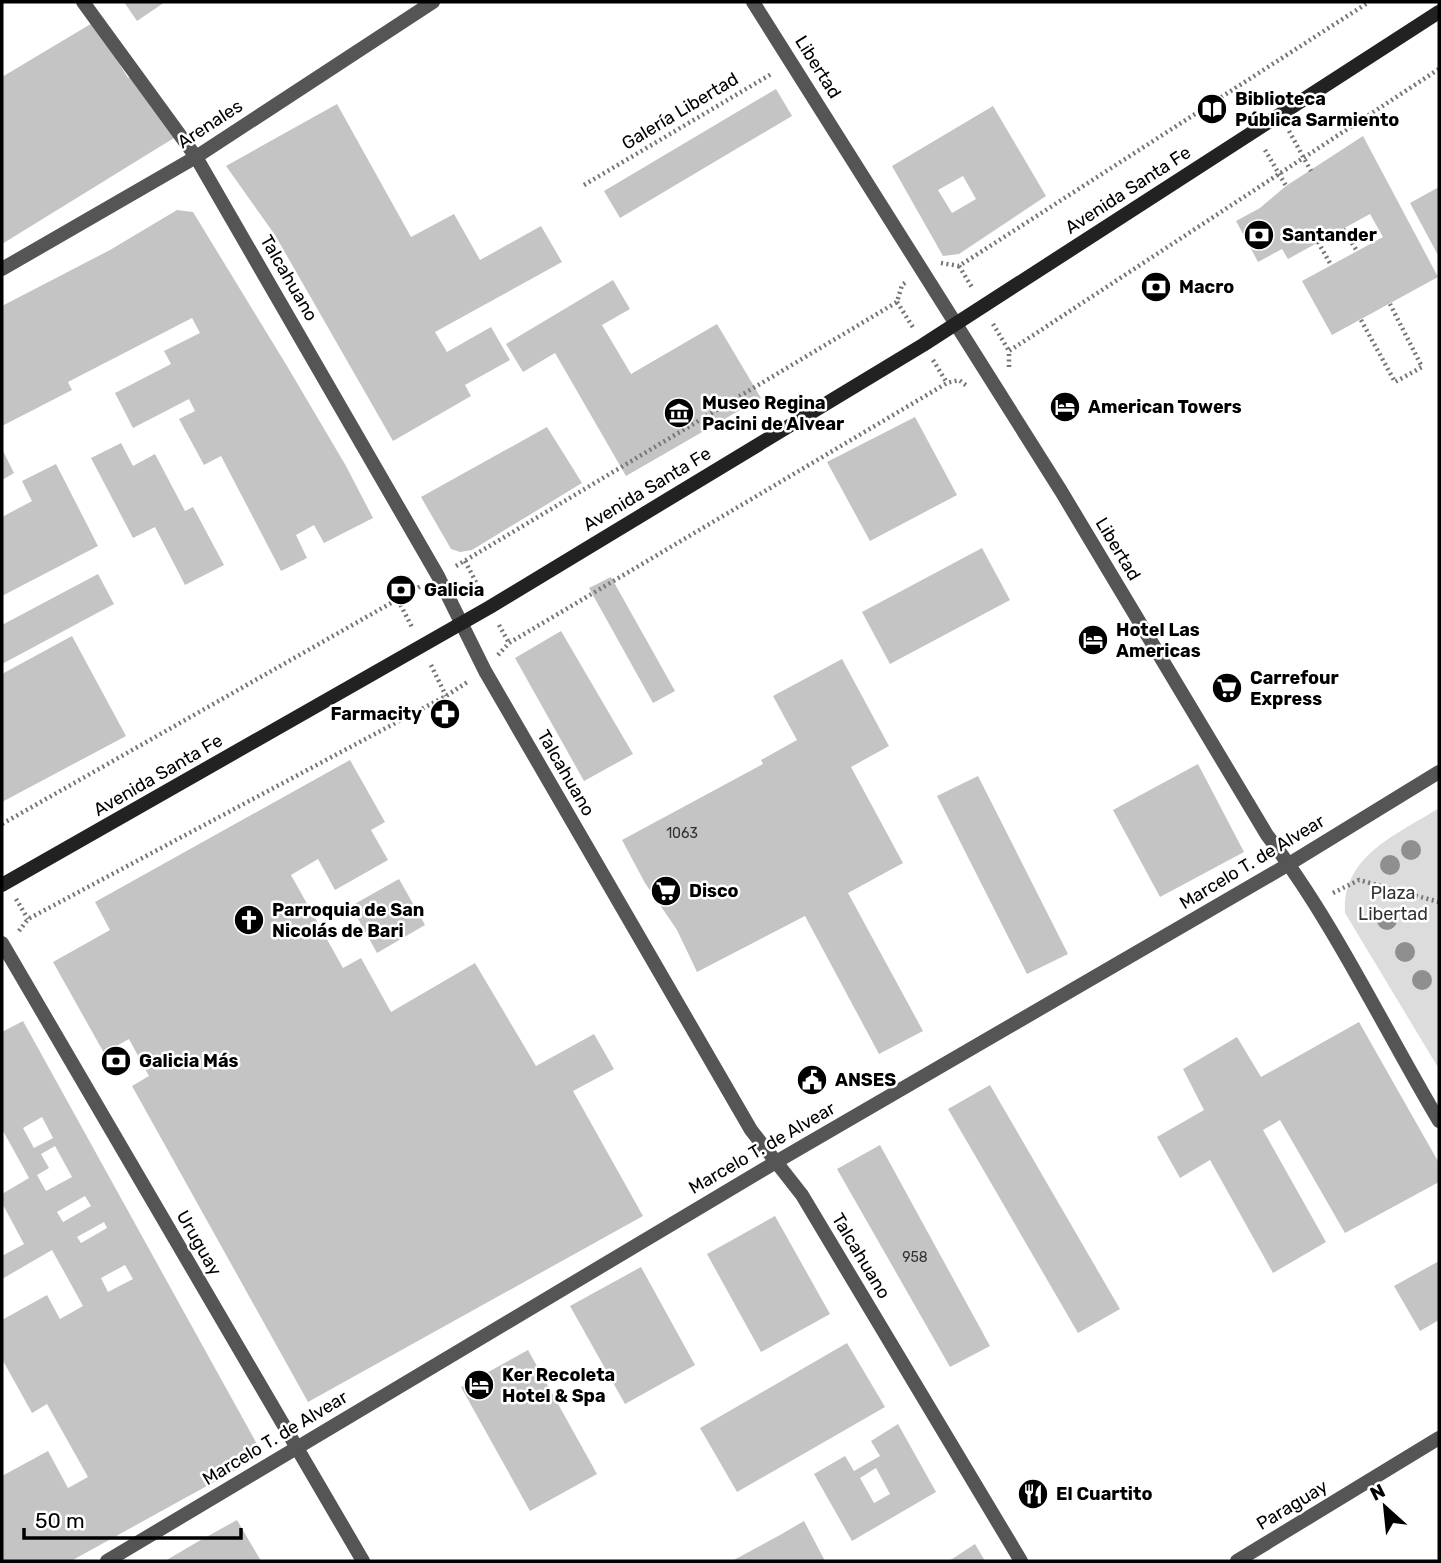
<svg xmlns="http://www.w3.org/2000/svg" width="1441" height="1563" viewBox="0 0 1441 1563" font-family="Rubik,sans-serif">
	<rect width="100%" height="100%" fill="#fff"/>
	<!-- green -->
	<path fill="#dcdcdc" d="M1439 808V1069L1345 913C1342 855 1397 835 1439 808Z"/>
	<!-- building -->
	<g fill="#c4c4c4" fill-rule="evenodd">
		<path d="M124 2H165L137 21Z"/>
		<path d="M94 22 128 78 135 74 174 138 2 244V77Z"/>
		<path d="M776 89 792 116 620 218 604 191Z"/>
		<path d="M337 104 411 237 454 214 480 260 541 226 562 262 435 332 447 352 491 327 510 360 465 385 471 396 393 441 275 235 226 166Z"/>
		<path d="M993 106 1046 196 959 254 943 256 892 166ZM963 176 976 199 952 213 938 190Z"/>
		<path d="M1363 136 1438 277 1332 335 1302 281 1383 237 1370 214 1288 259 1282 249 1258 262 1236 221 1260 208 1286 186Z"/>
		<path d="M1439 187V257L1410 203Z"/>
		<path d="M177 210 193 212 287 366 346 466 373 518 324 543 314 525 296 535 307 558 281 571 221 456 204 465 179 419 195 411 189 399 133 428 115 393 171 364 164 351 200 333 192 318 68 382 72 390 2 426V306L110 250Z"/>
		<path d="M613 280 630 309 602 325 631 374 717 324 761 398 626 476 555 353 523 372 506 344Z"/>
		<path d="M915 417 957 495 870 541 827 462Z"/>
		<path d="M547 427 582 483 472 550 460 552 451 549 421 497Z"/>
		<path d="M121 443 133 466 155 454 185 511 193 507 224 565 185 585 155 527 133 538 91 458Z"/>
		<path d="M2 449 14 473 2 480Z"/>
		<path d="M56 464 98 546 2 596V517L32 501 22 481Z"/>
		<path d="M982 548 1010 600 890 664 862 612Z"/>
		<path d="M98 574 114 604 2 664V625Z"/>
		<path d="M611 577 675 691 653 703 589 588Z"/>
		<path d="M561 631 633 754 584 781 515 658Z"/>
		<path d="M72 636 126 736 2 802V674Z"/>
		<path d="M842 659 889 746 851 767 903 863 848 893 923 1031 879 1054 805 916 697 972 677 930 645 883 622 840 763 764 761 760 797 740 773 696Z"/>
		<path d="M350 760 385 822 371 830 388 860 335 890 318 859 291 875 343 968 361 958 391 1012 475 963 536 1066 594 1034 614 1069 573 1091 643 1216 308 1402 132 1086 149 1076 129 1039 104 1053 53 962 110 930 95 902Z"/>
		<path d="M1198 764 1244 852 1160 897 1113 810Z"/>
		<path d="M978 776 1068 954 1027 974 937 796Z"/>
		<path d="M399 879 425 925 377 953 351 906Z"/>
		<path d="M23 1021 263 1455 71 1561H2V1476L48 1451 68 1488 88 1477 47 1404 32 1413 2 1359V1320L47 1295 60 1319 83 1306 52 1250 2 1279V1256L24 1244 2 1203V1194L29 1178 2 1129V1032ZM42 1117 53 1138 34 1148 23 1128ZM55 1146 72 1177 46 1191 37 1175 49 1168 41 1154ZM85 1196 91 1206 63 1222 57 1212ZM104 1222 107 1228 81 1243 77 1237ZM125 1265 133 1279 108 1292 101 1278Z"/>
		<path d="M1359 1022 1439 1163V1182L1345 1233 1280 1120 1263 1130 1326 1242 1273 1273 1210 1160 1180 1178 1157 1137 1204 1110 1183 1069 1237 1037 1261 1077Z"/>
		<path d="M990 1085 1120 1309 1078 1333 948 1109Z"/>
		<path d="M880 1145 990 1346 950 1367 837 1169Z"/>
		<path d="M775 1216 830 1314 761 1352 707 1254Z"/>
		<path d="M1439 1261V1320L1420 1331 1394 1286Z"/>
		<path d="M641 1267 695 1365 625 1404 570 1306Z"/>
		<path d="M847 1343 885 1407 737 1492 700 1428Z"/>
		<path d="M528 1350 597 1474 530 1511 461 1387Z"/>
		<path d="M898 1424 936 1492 852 1541 814 1474 845 1456 854 1471 880 1456 871 1441ZM876 1468 890 1494 874 1503 860 1478Z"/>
		<path d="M237 1520 261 1561H165L199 1541Z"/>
		<path d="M804 1521 825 1561H732L780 1535Z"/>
		<path d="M975 1544 985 1561H949Z"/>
	</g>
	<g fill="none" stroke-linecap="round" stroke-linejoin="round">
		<!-- path -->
		<g stroke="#777" stroke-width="4.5" stroke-dasharray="2 3.5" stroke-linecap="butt">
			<path d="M1289 131 1311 171"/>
			<path d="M1265 150 1286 186"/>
			<path d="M584 185 773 73"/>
			<path d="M1343 229 1357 251"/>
			<path d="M1318 242 1331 265"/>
			<path d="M941 263 959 266 1369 2"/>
			<path d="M959 266 973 289"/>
			<path d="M897 302 914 329"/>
			<path d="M1361 320 1395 382 1422 367 1390 304"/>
			<path d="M993 324 1009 351"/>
			<path d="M933 360 947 383"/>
			<path d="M1009 367V351L1439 69"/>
			<path d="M465 561 480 590"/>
			<path d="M456 566 897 302 902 285 906 282"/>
			<path d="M398 600 413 629"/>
			<path d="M499 625 509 643"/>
			<path d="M498 655 509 643 947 383 959 380 967 386"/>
			<path d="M431 665 446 696"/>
			<path d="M2 824 421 586"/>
			<path d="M1333 893 1359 880 1439 902"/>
			<path d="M16 899 28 919"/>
			<path d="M19 931 28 919 446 696 469 681"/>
		</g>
		<!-- street -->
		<g stroke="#555" stroke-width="14">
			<path d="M83 2 196 157 438 576 485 671 751 1130 802 1195 1021 1561"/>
			<path d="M753 2 1061 491 1267 835C1334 922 1383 1027 1439 1121"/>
			<path d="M2 269 196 157 433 2"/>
			<path d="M2 943 363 1561"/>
			<path d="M107 1561 776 1162 1289 864 1439 772"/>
			<path d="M1237 1561 1439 1438"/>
		</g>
		<!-- secondary -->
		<path stroke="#222" stroke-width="14" d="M2 885 490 607 923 345 1439 12"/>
	</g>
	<!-- trees -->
	<g fill="#8f8f8f">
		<circle cx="1411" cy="850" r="10"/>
		<circle cx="1390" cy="865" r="10"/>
		<circle cx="1387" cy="920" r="10"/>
		<circle cx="1405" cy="952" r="10"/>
		<circle cx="1422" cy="980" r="10"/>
	</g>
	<!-- icons -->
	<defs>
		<g id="library-disc" transform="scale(1.575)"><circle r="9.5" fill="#000" stroke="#fff"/><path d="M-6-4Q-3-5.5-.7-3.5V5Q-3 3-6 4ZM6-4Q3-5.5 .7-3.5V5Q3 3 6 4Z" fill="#fff"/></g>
		<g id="bank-disc" transform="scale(1.575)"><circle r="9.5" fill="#000" stroke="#fff"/><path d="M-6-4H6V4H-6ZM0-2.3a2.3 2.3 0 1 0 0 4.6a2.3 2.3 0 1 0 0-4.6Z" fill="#fff"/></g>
		<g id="hotel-disc" transform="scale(1.575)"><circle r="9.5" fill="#000" stroke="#fff"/><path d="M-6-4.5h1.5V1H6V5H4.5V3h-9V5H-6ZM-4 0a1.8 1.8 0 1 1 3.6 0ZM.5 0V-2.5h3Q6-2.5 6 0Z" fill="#fff"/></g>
		<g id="museum-disc" transform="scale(1.575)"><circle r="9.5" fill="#000" stroke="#fff"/><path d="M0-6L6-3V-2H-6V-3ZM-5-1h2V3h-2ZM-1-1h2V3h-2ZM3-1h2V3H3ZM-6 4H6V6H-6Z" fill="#fff"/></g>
		<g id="supermarket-disc" transform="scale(1.575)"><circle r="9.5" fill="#000" stroke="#fff"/><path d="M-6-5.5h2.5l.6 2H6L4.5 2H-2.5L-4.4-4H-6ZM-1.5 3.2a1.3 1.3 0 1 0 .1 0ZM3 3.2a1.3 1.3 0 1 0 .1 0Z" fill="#fff"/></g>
		<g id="pharmacy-disc" transform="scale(1.575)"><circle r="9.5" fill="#000" stroke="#fff"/><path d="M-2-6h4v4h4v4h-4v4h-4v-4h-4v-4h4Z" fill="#fff"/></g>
		<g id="church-disc" transform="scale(1.575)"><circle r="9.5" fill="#000" stroke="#fff"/><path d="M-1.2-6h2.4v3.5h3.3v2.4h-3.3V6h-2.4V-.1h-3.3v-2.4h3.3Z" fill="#fff"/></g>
		<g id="civic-disc" transform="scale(1.575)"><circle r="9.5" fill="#000" stroke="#fff"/><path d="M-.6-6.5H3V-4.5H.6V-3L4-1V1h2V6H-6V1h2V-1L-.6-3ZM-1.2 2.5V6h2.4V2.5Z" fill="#fff"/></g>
		<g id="restaurant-disc" transform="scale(1.575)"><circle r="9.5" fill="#000" stroke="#fff"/><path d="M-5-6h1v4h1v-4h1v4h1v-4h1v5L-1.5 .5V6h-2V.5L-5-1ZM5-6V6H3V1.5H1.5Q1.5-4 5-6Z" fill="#fff"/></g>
	</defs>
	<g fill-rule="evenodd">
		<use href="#library-disc" x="1212" y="109"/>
		<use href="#bank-disc" x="1259" y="235"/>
		<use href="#bank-disc" x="1156" y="287"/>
		<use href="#hotel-disc" x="1065" y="407"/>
		<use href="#museum-disc" x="679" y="413"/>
		<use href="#bank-disc" x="401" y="590"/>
		<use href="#hotel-disc" x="1093" y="640"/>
		<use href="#supermarket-disc" x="1227" y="688"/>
		<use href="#pharmacy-disc" x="445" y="714"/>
		<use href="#supermarket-disc" x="666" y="891"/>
		<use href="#church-disc" x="249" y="920"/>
		<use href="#bank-disc" x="116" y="1061"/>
		<use href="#civic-disc" x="812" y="1080"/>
		<use href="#hotel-disc" x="479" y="1385"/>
		<use href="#restaurant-disc" x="1033" y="1494"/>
	</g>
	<g text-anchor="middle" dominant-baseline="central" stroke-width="5" stroke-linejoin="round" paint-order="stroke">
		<!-- number labels -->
		<g font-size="14" fill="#313131">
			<text x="682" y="833">1063</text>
			<text x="915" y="1257">958</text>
		</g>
		<!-- street labels -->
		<g font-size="18" fill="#000" stroke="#fff">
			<text transform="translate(818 67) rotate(58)">Libertad</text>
			<text transform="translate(680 111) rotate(-31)">Galería Libertad</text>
			<text transform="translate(210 124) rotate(-33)">Arenales</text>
			<text transform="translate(1128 190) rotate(-33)">Avenida Santa Fe</text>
			<text transform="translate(289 278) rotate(60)">Talcahuano</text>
			<text transform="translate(647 489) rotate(-31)">Avenida Santa Fe</text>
			<text transform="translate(1118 549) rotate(59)">Libertad</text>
			<text transform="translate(566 773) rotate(60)">Talcahuano</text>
			<text transform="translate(158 775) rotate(-30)">Avenida Santa Fe</text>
			<text transform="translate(1252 862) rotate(-31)">Marcelo T. de Alvear</text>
			<text transform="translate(762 1148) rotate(-30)">Marcelo T. de Alvear</text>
			<text transform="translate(199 1243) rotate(60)">Uruguay</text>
			<text transform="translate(861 1256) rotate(59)">Talcahuano</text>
			<text transform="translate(275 1438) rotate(-31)">Marcelo T. de Alvear</text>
			<text transform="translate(1292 1505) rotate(-31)">Paraguay</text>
		</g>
		<!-- poi labels -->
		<g font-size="18" font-weight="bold" fill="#000" stroke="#fff" text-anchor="start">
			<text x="1235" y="99">Biblioteca<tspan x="1235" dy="21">Pública Sarmiento</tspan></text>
			<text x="1282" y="235">Santander</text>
			<text x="1179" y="287">Macro</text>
			<text x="702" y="403">Museo Regina<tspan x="702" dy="21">Pacini de Alvear</tspan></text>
			<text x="1088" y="407">American Towers</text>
			<text x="424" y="590">Galicia</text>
			<text x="1116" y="630">Hotel Las<tspan x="1116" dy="21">Americas</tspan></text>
			<text x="1250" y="678">Carrefour<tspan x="1250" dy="21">Express</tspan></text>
			<text x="422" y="714" text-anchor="end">Farmacity</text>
			<text x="689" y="891">Disco</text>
			<text x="272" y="910">Parroquia de San<tspan x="272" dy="21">Nicolás de Bari</tspan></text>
			<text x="139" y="1061">Galicia Más</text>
			<text x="835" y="1080">ANSES</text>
			<text x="502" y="1375">Ker Recoleta<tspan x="502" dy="21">Hotel &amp; Spa</tspan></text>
			<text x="1056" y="1494">El Cuartito</text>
		</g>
		<!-- park labels -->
		<g font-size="18" fill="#333" stroke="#fff">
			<text x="1393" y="893">Plaza<tspan x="1393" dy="21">Libertad</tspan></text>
		</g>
	</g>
	<!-- border -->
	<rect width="1441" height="1563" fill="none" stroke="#000000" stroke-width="7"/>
	<!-- north arrow -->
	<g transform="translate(1385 1507) rotate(333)" stroke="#ffffff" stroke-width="5" paint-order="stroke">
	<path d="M0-5L12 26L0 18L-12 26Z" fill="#000000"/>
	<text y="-10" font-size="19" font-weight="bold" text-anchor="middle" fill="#000000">N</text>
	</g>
	<!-- scale -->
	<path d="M24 1528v10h217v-10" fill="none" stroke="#000000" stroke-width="3.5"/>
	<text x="35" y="1528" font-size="21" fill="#000000" stroke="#ffffff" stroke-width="5" paint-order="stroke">50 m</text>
</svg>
